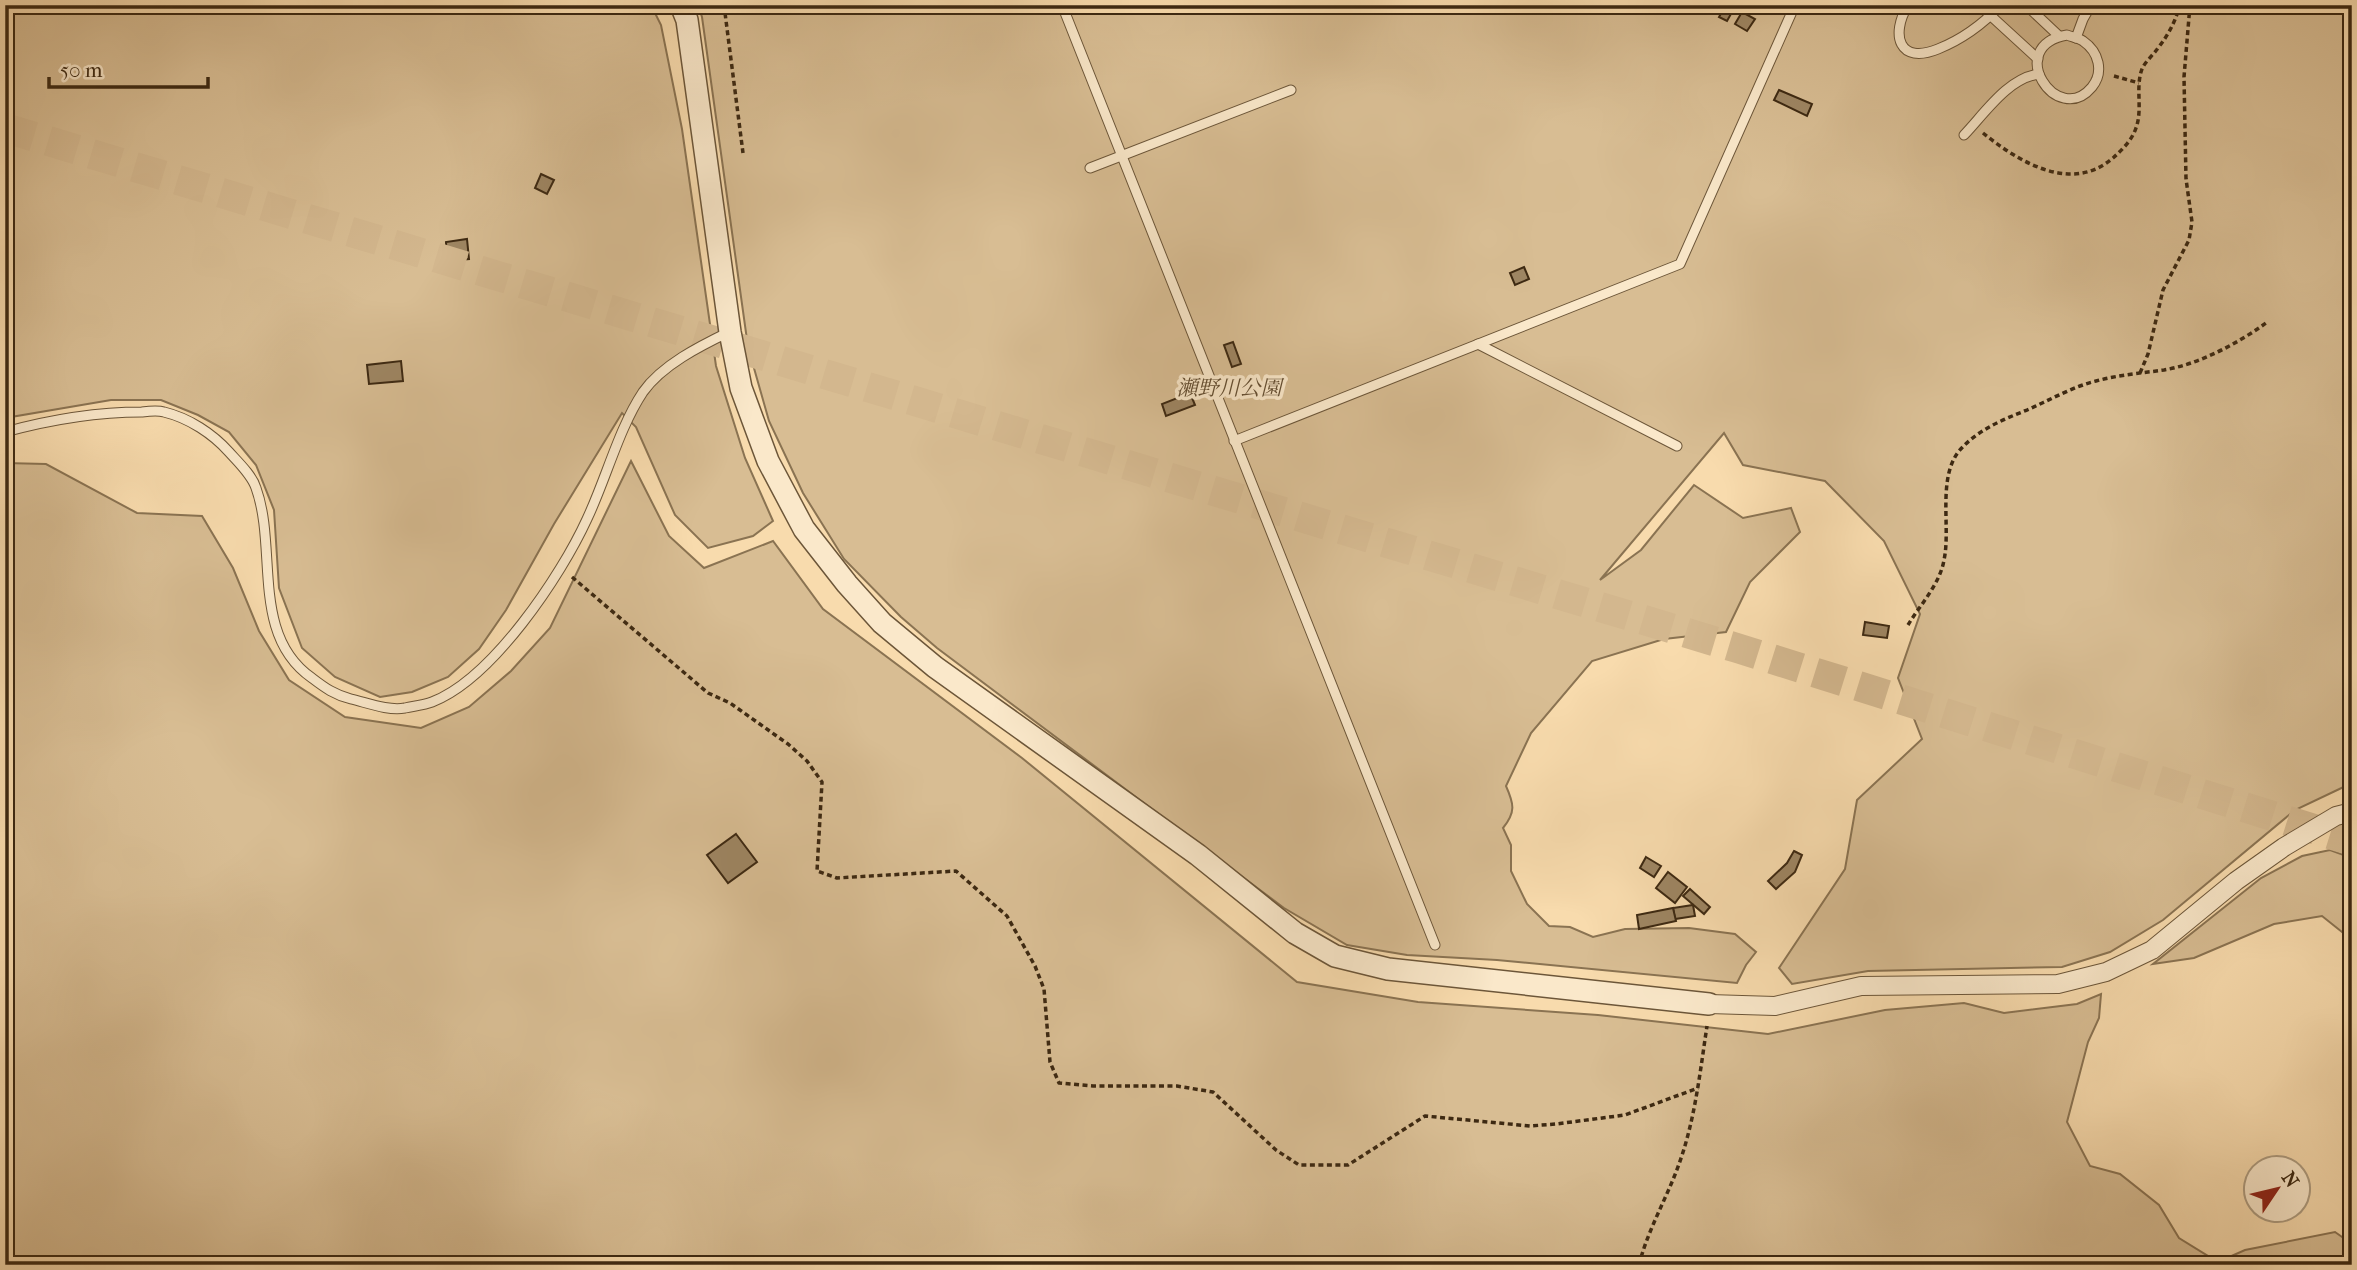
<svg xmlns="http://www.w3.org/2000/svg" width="2357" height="1270" viewBox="0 0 2357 1270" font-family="'IM FELL French Canon','Noto Serif JP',serif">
	<rect width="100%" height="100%" fill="#f8dbad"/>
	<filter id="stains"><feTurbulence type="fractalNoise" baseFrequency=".00286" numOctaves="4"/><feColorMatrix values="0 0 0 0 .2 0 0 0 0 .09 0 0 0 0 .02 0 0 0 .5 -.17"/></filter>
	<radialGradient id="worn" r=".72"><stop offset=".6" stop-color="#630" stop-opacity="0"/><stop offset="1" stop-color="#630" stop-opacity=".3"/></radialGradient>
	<!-- green -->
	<g fill="#d8bd93" stroke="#8a7352" stroke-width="2">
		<path d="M5 5H651L661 25 682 129 716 366 745 458 773 521 753 536 708 548 675 515 636 427 622 413 554 524 506 610 479 649 448 677 412 692 380 697 335 677 302 648 279 588 274 510 256 465 229 432 198 415 161 400H111L5 418Z"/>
		<path d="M698 5H2352V783L2295 810 2163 920 2110 952 2062 967 1868 971 1792 984 1779 968 1845 869 1857 800 1922 739 1898 678 1920 614 1884 541 1825 481 1743 465 1724 433 1600 580 1641 550 1694 485 1743 518 1791 508 1800 532 1750 582 1726 632 1664 639 1592 661 1531 733 1506 786C1514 804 1516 812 1503 828L1511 845V871L1527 904 1549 926 1570 927 1593 937 1625 929 1689 928 1735 934 1756 952 1746 965 1737 983 1497 960 1407 955 1347 945 1284 908 937 648 901 617 844 559 803 493 769 421 748 347 702 17Z"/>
		<path d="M631 461 669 536 704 568 773 541 823 609 1022 758 1297 982 1418 1002 1598 1015 1768 1034 1885 1010 1964 1003 2004 1013 2077 1004 2101 994 2099 1018 2088 1042 2067 1122 2090 1166 2120 1174 2159 1205 2179 1238 2218 1262 2245 1250 2335 1232 2352 1244V1265H5V463L46 464 137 513 202 516 233 568 259 631 289 680 345 717 421 728 469 707 511 671 550 628Z"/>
		<path d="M2330 850 2352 858V940L2322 916 2274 924 2194 958 2153 964 2261 878 2302 856Z"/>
	</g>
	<!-- building -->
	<g fill="#9e8663" stroke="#3d2912" stroke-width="2">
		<path d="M1726 5H1736L1727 21 1719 17Z"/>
		<path d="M1742 12 1755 19 1747 31 1735 24Z"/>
		<path d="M1779 90 1812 104 1807 116 1774 100Z"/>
		<path d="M541 174 554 180 547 194 535 188Z"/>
		<path d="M467 239 469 259 447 261 446 242Z"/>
		<path d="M1524 267 1529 279 1515 285 1510 273Z"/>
		<path d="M1233 342 1241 364 1232 367 1224 345Z"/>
		<path d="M401 361 403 381 369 384 367 365Z"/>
		<path d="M1190 393 1195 405 1166 416 1162 404Z"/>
		<path d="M1865 622 1889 626 1887 638 1863 635Z"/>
		<path d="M736 834 757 862 728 883 707 855Z"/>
		<path d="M1794 851 1802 855 1795 872 1776 889 1768 881 1787 863Z"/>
		<path d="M1646 857 1661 866 1654 877 1640 868Z"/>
		<path d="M1668 872 1687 887 1675 903 1656 888Z"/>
		<path d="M1690 889 1710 907 1704 914 1683 896Z"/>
		<path d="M1693 905 1695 916 1675 919 1673 908Z"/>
		<path d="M1673 908 1676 921 1639 929 1637 915Z"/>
	</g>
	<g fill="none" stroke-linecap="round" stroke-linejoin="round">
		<!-- motorway-tunnel -->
		<path stroke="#d3b78e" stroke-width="30" stroke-dasharray="30 15" stroke-linecap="butt" d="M5 128 1737 648 2352 841"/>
		<!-- service casing -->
		<g stroke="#6c5639" stroke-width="11">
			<g id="service">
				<path d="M1062 5 1435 945"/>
				<path d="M1908 5C1890 35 1899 65 1938 49 1963 39 1983 24 2001 5"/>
				<path d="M1979 5 2038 59"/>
				<path d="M2026 5 2059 36"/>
				<path d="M2067 35C2072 37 2079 38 2083 41 2099 52 2104 72 2092 87 2057 129 2003 46 2067 35Z"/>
				<path d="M2076 38 2083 19 2091 5"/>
				<path d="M1964 135C1985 113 2008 78 2039 74"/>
				<path d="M1090 168 1291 90"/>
				<path d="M1478 344 1677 446"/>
				<path d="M5 432C49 420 96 412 142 412 149 411 158 410 164 412 189 418 213 434 229 452 238 462 252 475 256 488 278 549 250 635 312 678 325 688 335 695 351 699 368 703 388 711 405 708 414 706 424 705 432 702 492 679 561 576 587 519 606 479 619 428 643 392 662 365 700 346 729 332"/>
				<path d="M1234 441 1680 264 1795 5"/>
			</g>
		</g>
		<!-- minor casing -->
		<g stroke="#6c5639" stroke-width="20">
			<path id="minor" d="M1709 1004 1775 1006 1861 986 2058 984 2106 972 2152 950 2236 881 2284 847 2336 816 2352 812"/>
		</g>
		<!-- tertiary casing -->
		<g stroke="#6c5639" stroke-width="24">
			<path id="tertiary" d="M681 5 687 20 730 332 741 388 768 461 804 529 847 584 882 623 935 667 1198 855 1295 933 1335 956 1388 969 1709 1004"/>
		</g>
		<!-- path -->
		<g stroke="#3d2912" stroke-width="3.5" stroke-dasharray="5 3.5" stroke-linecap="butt">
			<path d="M724 5 743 153"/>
			<path d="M2114 76 2139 83"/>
			<path d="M1983 133C2019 162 2071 194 2113 158 2122 150 2132 140 2136 128 2143 109 2135 88 2142 69 2145 62 2153 55 2158 48 2169 34 2175 22 2180 5"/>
			<path d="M2140 373 2148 354 2163 290 2189 240 2192 222 2186 179 2184 77 2190 5"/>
			<path d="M572 577 708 693 730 703 788 744 807 761 822 782 817 871 837 878 956 871 1007 916 1035 966 1044 989 1050 1062 1059 1083 1093 1086H1177L1213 1092 1276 1150 1299 1165H1348L1425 1116 1530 1126 1556 1124 1625 1115 1698 1088"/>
			<path d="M1908 625C1920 605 1940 584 1944 560 1951 528 1937 479 1959 451 1977 430 2002 420 2027 410 2050 400 2072 387 2096 381 2118 375 2142 373 2164 370 2199 364 2237 344 2266 323"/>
			<path d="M1639 1265C1648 1229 1667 1198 1679 1164 1695 1120 1700 1072 1707 1026"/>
		</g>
		<!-- service -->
		<use href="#service" stroke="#fae8ca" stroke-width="9"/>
		<!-- minor -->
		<use href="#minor" stroke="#fae8ca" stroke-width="18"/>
		<!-- tertiary -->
		<use href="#tertiary" stroke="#fae8ca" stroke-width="21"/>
	</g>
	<g text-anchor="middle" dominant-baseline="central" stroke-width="7" stroke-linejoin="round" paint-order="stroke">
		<!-- park labels -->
		<g font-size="21" font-style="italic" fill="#644e32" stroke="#fae8ca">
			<text x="1229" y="388">瀬野川公園</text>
		</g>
	</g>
	<!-- margin -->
	<rect width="2357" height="1270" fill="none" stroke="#f8dbad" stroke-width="28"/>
	<rect x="7" y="7" width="2343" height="1256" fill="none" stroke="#3d2912" stroke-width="3.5"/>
	<rect x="14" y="14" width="2329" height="1242" fill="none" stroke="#3d2912" stroke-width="2"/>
	<!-- north arrow -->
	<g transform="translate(2277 1189) rotate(55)"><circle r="33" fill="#fae8ca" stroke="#ae9c80" stroke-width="2"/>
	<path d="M0-5L12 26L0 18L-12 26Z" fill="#8f2418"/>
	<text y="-10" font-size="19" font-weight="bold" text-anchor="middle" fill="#3d2912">N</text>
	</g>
	<!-- scale -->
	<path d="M49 77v10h159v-10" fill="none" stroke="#3d2912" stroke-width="3.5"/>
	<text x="60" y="77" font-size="21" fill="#3d2912" stroke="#fae8ca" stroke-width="5" paint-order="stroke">50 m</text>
	<rect width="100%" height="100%" filter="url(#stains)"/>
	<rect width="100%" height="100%" fill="url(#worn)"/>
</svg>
